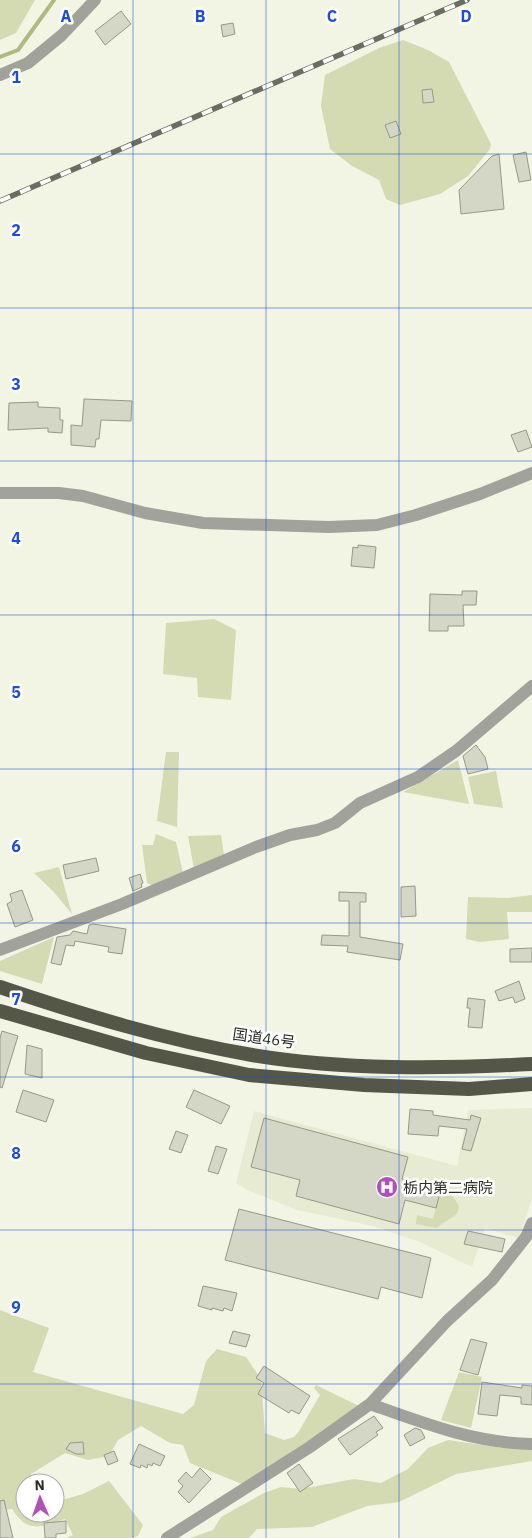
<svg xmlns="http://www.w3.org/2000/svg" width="532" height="1538" viewBox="0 0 532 1538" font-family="'IBM Plex Sans','Noto Sans JP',sans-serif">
	<rect width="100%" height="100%" fill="#f2f5e3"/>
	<!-- built -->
	<path fill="#e7ebd2" d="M532 1108V1199L519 1238 485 1228 472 1267 420 1242 373 1226 297 1210 247 1190 236 1183 254 1111 457 1166 468 1110Z"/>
	<!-- green -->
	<g fill="#d4dab2">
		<path d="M0 0H35L16 33 0 40Z"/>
		<path d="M403 40 428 50 449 62 491 144 490 149 468 176 440 194 400 205 386 199 379 180 352 166 330 149 321 106 325 75 379 48Z"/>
		<path d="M214 619 236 630 231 700 198 697 197 678 163 674 166 623Z"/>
		<path d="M166 752H179L177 827 157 821Z"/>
		<path d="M458 760 469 804 403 792Z"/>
		<path d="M496 771 503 808 474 804 468 777Z"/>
		<path d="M156 834 176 842 183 873 154 886 147 883 142 845H153Z"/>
		<path d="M221 835 224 855 194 869 188 836Z"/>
		<path d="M59 867 72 914 53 891 34 873Z"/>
		<path d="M532 895V912H507L509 939 480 942 466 939 468 897 508 898Z"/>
		<path d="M54 937 42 984 0 971V961Z"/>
		<path d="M443 1181 459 1206 457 1214 436 1228 416 1224 417 1215 433 1219Z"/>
		<path d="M0 1310 49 1328 33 1372 183 1414 194 1405 206 1361 217 1349 246 1357 261 1379 265 1433 284 1440 294 1437 299 1431 320 1395 314 1388 316 1385 359 1406 301 1447 242 1484 190 1463 183 1445 170 1443 141 1426 118 1440 109 1456 88 1460 65 1453 31 1474 23 1491 25 1494V1513H55V1502L83 1494 109 1481 143 1525 138 1536 132 1538H66L73 1535 65 1519C40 1527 28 1534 12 1509L0 1510Z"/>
		<path d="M459 1372 482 1377 471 1428 441 1420Z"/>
		<path d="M448 1440 503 1448H532V1461L456 1474 399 1502 367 1506 312 1527 257 1529 249 1538H190L213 1530 221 1517 264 1493 281 1487 301 1489 354 1479 381 1483 408 1469 428 1448Z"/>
	</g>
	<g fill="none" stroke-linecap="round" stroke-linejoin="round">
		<!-- stream -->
		<path stroke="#b2b980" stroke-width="4" d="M0 57 18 50 54 0"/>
	</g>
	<!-- building -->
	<g fill="#d4d7c5" stroke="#969888">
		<path d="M121 11 131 24 105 45 95 31Z"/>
		<path d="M233 23 235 34 223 37 221 25Z"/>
		<path d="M432 89 434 102 423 103 422 90Z"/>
		<path d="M396 121 401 134 390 138 385 125Z"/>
		<path d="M526 152 531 180 519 182 513 155Z"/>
		<path d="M499 154 504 209 461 214 459 190 492 156Z"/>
		<path d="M84 399 132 401 131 421 101 420 99 439H96L95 447 71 445V425L82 426Z"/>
		<path d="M38 402V407L60 408V420H63L62 433 48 432V428L8 430 9 403Z"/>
		<path d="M526 430 532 447 518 452 511 435Z"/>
		<path d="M358 545 376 547 374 568 351 566 353 547 358 548Z"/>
		<path d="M462 591H477L476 605H463L464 626H448V631H429L430 594 462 595Z"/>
		<path d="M476 745 485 757 488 769 468 774 463 756Z"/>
		<path d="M96 858 99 871 66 879 63 865Z"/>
		<path d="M140 874 143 883 141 884 142 887 133 891 129 878Z"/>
		<path d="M415 886 416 916 401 917V887Z"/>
		<path d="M22 890 33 920 15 927 7 904 12 901 10 894Z"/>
		<path d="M339 892 366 893V902H360V937L403 944 400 960 347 952 348 946 321 945 322 935 349 936V901H339Z"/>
		<path d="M93 924 126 929 122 954 108 952 109 947 75 941 74 946 66 945 61 965 51 963 57 937 70 935 73 931 87 934 89 925Z"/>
		<path d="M532 948V962H510V949Z"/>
		<path d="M519 981 525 999 515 1003 513 997 499 1001 495 991Z"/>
		<path d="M468 998 485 1000 482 1028 468 1027 470 1008H467Z"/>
		<path d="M2 1031 18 1036 2 1088 0 1087V1038Z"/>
		<path d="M27 1045 42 1049V1078L25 1074Z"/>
		<path d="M23 1090 54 1100 46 1122 16 1112Z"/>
		<path d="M194 1090 230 1106 221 1124 186 1107Z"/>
		<path d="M410 1109 433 1111V1115L470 1120 471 1115 481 1118 471 1151 462 1149 467 1129 439 1126 438 1136 408 1134Z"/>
		<path d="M264 1118 408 1157 402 1179 441 1189 436 1208 405 1200 399 1224 296 1196 300 1180 251 1167Z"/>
		<path d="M176 1131 188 1135 181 1153 169 1149Z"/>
		<path d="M216 1146 227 1149 218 1174 208 1171Z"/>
		<path d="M239 1209 431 1258 422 1298 381 1287 378 1299 225 1260Z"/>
		<path d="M468 1231 505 1239 502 1252 464 1244Z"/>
		<path d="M203 1286 237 1293 232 1311 224 1308 223 1311 212 1308V1310L198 1306Z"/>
		<path d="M233 1331 250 1335 246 1347 229 1343Z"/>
		<path d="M471 1339 487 1343 478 1375 460 1370Z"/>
		<path d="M264 1366 310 1396 299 1414 291 1410 289 1413 258 1394 264 1383 256 1378Z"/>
		<path d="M482 1382 522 1388V1385L532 1386V1405L521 1404V1397L500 1395 497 1416 478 1414Z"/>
		<path d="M374 1416 383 1428 376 1432 378 1435 350 1455 338 1439Z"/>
		<path d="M415 1428 421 1430 425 1438 410 1446 404 1435Z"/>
		<path d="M83 1442 84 1454H76L66 1449 70 1443Z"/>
		<path d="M139 1444 165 1456 160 1466 153 1463 152 1466 148 1464 147 1468 141 1465 140 1468 130 1464Z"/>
		<path d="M114 1451 118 1461 108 1465 104 1455Z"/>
		<path d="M299 1464 313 1483 300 1492 287 1473Z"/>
		<path d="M200 1468 211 1479 189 1503 178 1492 183 1486 178 1481 186 1472 192 1478Z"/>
		<path d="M4 1500 13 1538H0V1501Z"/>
		<path d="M66 1521V1533L56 1534V1538H45L44 1523Z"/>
	</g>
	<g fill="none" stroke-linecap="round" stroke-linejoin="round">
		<!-- minor -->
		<g stroke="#a1a29b" stroke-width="12">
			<path d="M0 493H59L83 496 145 513 203 523 329 527 377 525 416 515 480 494 532 473"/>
			<path d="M0 950 122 904 256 847 290 835 317 830 335 823 360 803 418 777 456 751 532 686"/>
			<path d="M370 1404C423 1423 474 1443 532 1444"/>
			<path d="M167 1538 310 1447 370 1404 447 1321 492 1280 526 1237 532 1223"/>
		</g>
		<!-- tertiary -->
		<path stroke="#a1a29b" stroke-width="12" d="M0 75 28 63 62 35 95 0"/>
		<!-- trunk -->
		<g stroke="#545648" stroke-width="14">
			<path d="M0 987C83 1015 166 1040 252 1055 344 1070 439 1069 532 1064"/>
			<path d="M0 1011 146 1053 249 1075 364 1085 469 1089 532 1084"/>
		</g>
		<!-- rail casing -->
		<g stroke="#6b6c62" stroke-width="5.5">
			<path id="rail" d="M0 201 467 0"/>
		</g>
		<!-- rail -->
		<use href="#rail" stroke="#fff" stroke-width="4" stroke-dasharray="11" stroke-linecap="butt"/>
	</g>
	<!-- grid -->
	<path fill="none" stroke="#1d4ed8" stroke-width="1" stroke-opacity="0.55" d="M133 0V1538M266 0V1538M399 0V1538M0 154H532M0 308H532M0 461H532M0 615H532M0 769H532M0 923H532M0 1077H532M0 1230H532M0 1384H532"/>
	<!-- icons -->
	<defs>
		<g id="hospital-disc" transform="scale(1.125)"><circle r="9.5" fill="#b050b9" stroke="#fff"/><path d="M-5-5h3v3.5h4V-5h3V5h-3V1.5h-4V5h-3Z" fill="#fff"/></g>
	</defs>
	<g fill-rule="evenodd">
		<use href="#hospital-disc" x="387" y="1187"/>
	</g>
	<g text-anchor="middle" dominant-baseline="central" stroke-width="5" stroke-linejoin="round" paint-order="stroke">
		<!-- street labels -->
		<g font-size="15" fill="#2b2c25" stroke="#fff">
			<text transform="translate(264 1038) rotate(8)">国道46号</text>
		</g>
		<!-- poi labels -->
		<g font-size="15" fill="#2b2c25" stroke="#fff" text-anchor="start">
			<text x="403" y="1187">栃内第二病院</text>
		</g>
	</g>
	<g font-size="16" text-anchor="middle" font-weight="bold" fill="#1d4ed8" stroke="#fff" stroke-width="5" stroke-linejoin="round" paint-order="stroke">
		<text x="66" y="22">A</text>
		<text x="200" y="22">B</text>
		<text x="332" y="22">C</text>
		<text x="466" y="22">D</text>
		<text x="16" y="83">1</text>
		<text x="16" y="236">2</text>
		<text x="16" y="390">3</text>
		<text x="16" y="544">4</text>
		<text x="16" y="698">5</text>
		<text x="16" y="852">6</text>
		<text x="16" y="1005">7</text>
		<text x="16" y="1159">8</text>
		<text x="16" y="1313">9</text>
	</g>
	<!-- north arrow -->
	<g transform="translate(40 1498) rotate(358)"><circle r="24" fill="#ffffff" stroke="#aaaba8"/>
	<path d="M0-4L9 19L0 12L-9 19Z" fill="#b050b9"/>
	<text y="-8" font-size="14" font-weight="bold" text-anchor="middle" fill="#2b2c25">N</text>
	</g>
</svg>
